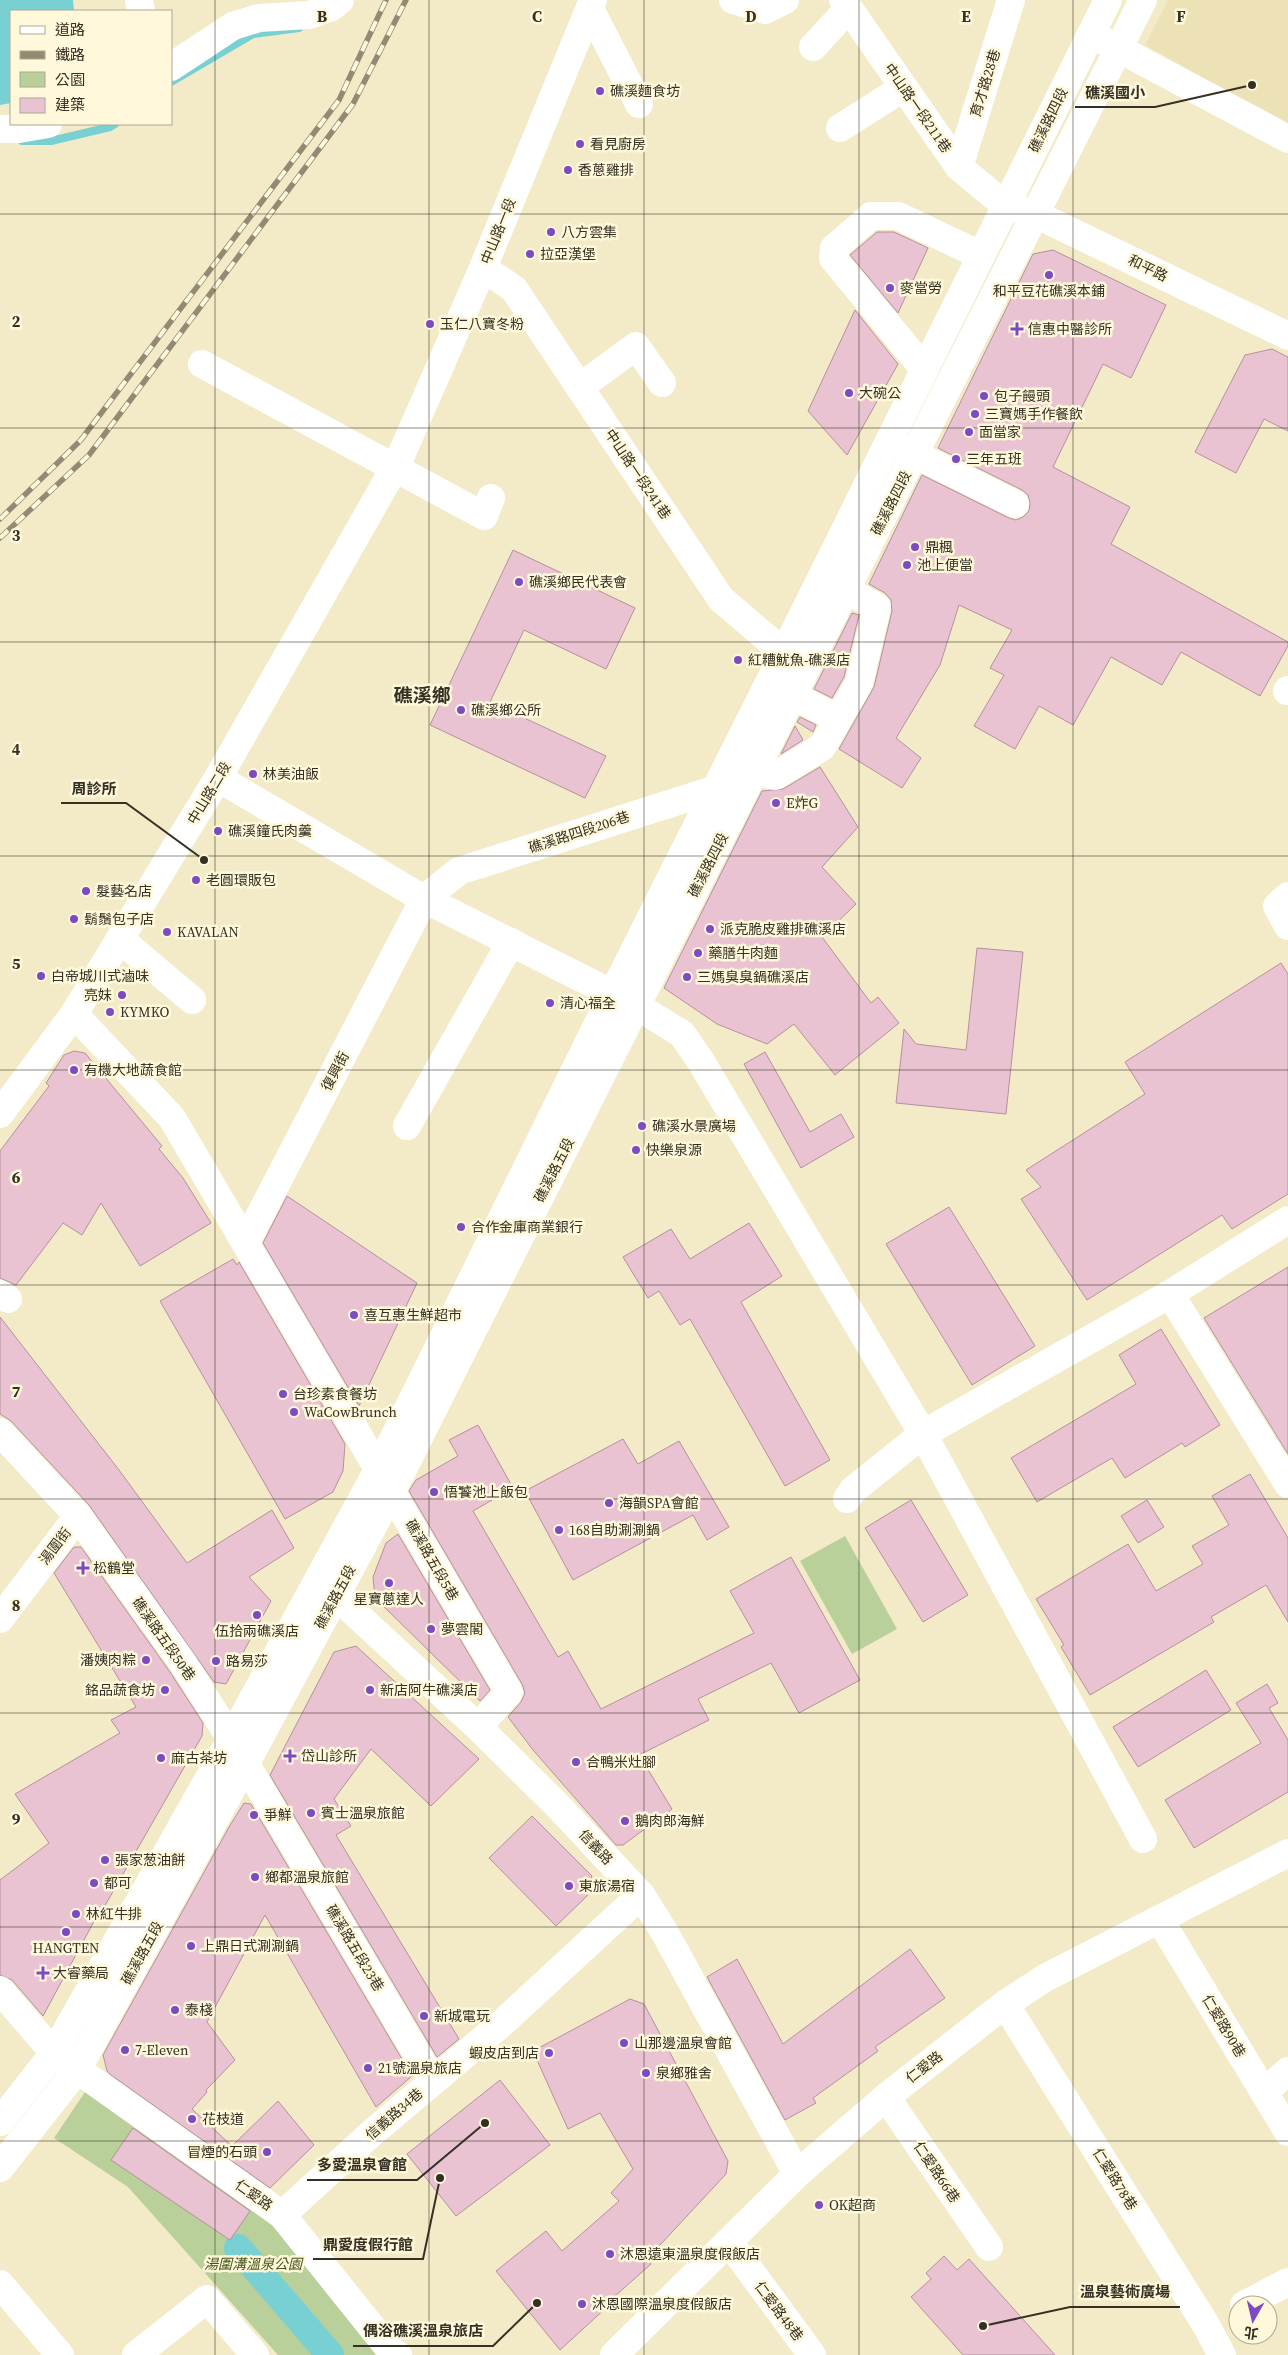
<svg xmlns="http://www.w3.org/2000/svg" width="1288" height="2355" viewBox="0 0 1288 2355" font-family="'Source Serif 4','Noto Sans TC',serif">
	<rect width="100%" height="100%" fill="#f3ebc7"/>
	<!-- built -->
	<path fill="#ece2b6" d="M1168 0H1288V125L1145 45Z"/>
	<!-- green -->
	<g fill="#bad09b">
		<path d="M845 1536 897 1629 852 1654 800 1561Z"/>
		<path d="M85 2092 271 2222 385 2355H278L128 2187 54 2138Z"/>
	</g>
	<!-- water -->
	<path fill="#78d0d3" d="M0 0H73L74 11H11V103L0 105Z"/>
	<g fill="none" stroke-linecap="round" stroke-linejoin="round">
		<!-- stream -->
		<g stroke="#78d0d3" stroke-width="8">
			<path d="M171 82 253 34 299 28"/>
			<path d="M22 141H51L110 127 115 124"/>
		</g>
		<!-- canal -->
		<path stroke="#78d0d3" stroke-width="28" d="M238 2248 330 2355"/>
	</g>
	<!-- building -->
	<g fill="#eac3d2" stroke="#b4909e">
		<path d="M877 232H894L928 248 898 313 850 255Z"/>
		<path d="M1053 250 1166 305 1131 378 1103 364 1053 467 1130 507 1111 544 1288 642V646L1260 696 1181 652 1162 685 1111 657 1073 725 1039 706 1015 749 974 726 1004 675 990 668 1012 630 959 605 940 665 896 738 921 758 902 788 839 749 874 687 892 611 891 600 885 593 869 584 922 475 1009 518 1016 520 1023 517 1029 511 1030 503 1028 495 1022 490 938 448 1033 254Z"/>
		<path d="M855 310 898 364 847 455 808 411Z"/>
		<path d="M1272 349 1288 357V431L1264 419 1236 473 1195 452 1245 355Z"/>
		<path d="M513 550 635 608 606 669 524 630 490 702 606 756 585 798 430 725Z"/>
		<path d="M852 613 859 615 844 677 832 698 814 689Z"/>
		<path d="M800 717 816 725 813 732 797 722Z"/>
		<path d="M795 726 803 740 781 754Z"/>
		<path d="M820 767 858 827 822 867 856 904 822 937 871 1003 878 997 899 1023 835 1075 794 1024 767 1044 717 1024 664 988 762 791 783 789Z"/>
		<path d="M977 948 1023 952 1006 1114 896 1103 904 1029 916 1044 966 1050Z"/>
		<path d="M1281 963 1288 974V1194L1232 1229 1222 1215 1087 1300 1021 1199 1041 1187 1026 1170 1145 1094 1125 1062Z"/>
		<path d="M74 1051 85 1053 162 1146 159 1149 183 1178 211 1223 140 1266 101 1203 82 1235 63 1223 16 1285 0 1278V1151L49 1086 46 1083 64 1055Z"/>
		<path d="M765 1052 810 1132 841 1114 854 1137 801 1168 744 1064Z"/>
		<path d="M287 1196 417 1283 359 1406 263 1243Z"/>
		<path d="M949 1207 1035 1346 972 1385 886 1244Z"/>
		<path d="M749 1223 782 1276 741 1302 830 1460 785 1486 690 1319 680 1325 659 1291 648 1298 623 1257 671 1229 690 1259Z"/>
		<path d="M233 1259 237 1265 239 1262 345 1444 343 1471 333 1492 285 1519 160 1301Z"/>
		<path d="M1288 1267V1454L1204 1318Z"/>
		<path d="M0 1317 119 1470 187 1563 272 1510 294 1548 249 1577 271 1601 226 1684 214 1682 89 1505 11 1421 0 1414Z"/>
		<path d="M1161 1329 1220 1425 1185 1447 1182 1443 1125 1478 1112 1458 1037 1502 1011 1458 1136 1384 1119 1355Z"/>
		<path d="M478 1425 513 1488 473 1511 558 1657 568 1651 601 1709 754 1633 730 1591 791 1557 860 1680 799 1713 771 1663 698 1699 709 1720 639 1755 672 1809 623 1845H616L533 1750 508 1717 521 1702 525 1693 522 1684 409 1491 416 1480 458 1456 449 1440Z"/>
		<path d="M623 1439 638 1464 679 1441 729 1527 707 1540 693 1515 573 1580 525 1491Z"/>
		<path d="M1250 1474 1288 1538V1622L1266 1585 1211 1617 1214 1622 1090 1695 1061 1647 1064 1645 1036 1599 1128 1544 1156 1591 1203 1564 1192 1546 1229 1525 1212 1496Z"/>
		<path d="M911 1500 968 1595 923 1622 865 1528Z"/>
		<path d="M1147 1500 1164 1527 1138 1543 1121 1516Z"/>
		<path d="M398 1534 490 1690 480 1701 375 1598 373 1577 386 1543Z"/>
		<path d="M74 1547H81L170 1672 203 1723 202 1736 99 1916 98 1914 43 2016 12 1980 0 1975V1880L49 1843 15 1794 120 1733 111 1720 136 1707 54 1573Z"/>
		<path d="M356 1646 479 1759 431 1806 371 1749 334 1799 351 1826 336 1835 459 2039 437 2057 270 1775 334 1652Z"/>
		<path d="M1206 1670 1231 1710 1138 1767 1113 1727Z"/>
		<path d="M1267 1684 1278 1703 1269 1708 1288 1740V1792L1194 1848 1165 1800 1261 1743 1236 1703Z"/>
		<path d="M244 1803 251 1804 412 2076 376 2107 265 1915 207 2022 235 2060 206 2090 207 2092 192 2109 232 2146 278 2101 314 2145 270 2188 111 2075 107 2071 103 2055 229 1827Z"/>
		<path d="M532 1816 592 1876 587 1896 556 1926 489 1858Z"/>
		<path d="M910 1949 945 1998 875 2047 878 2051 813 2098 816 2103 785 2120 707 1977 737 1959 783 2044Z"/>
		<path d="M630 1999 644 2004 728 2161 726 2174 647 2259 651 2264 605 2305 607 2307 560 2350 496 2271 546 2231 562 2251 619 2201 611 2193 633 2169 600 2113 568 2129 533 2051Z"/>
		<path d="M500 2080 550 2145 456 2216 407 2154Z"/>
		<path d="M133 2128 250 2211 230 2240 111 2160Z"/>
		<path d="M944 2256 957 2270 969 2259 1055 2355H963L911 2297 931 2279 926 2273Z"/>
	</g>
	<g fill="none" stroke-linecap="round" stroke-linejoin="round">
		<!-- minor -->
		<g stroke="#fff" stroke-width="28">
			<path d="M139 0 141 11"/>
			<path d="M733 0 765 10 785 0"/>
			<path d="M843 0 959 167 1006 206 1035 214 1288 336"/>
			<path d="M590 9 639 104"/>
			<path d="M1091 34 1288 139"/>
			<path d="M813 47 848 9"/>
			<path d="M171 67 233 26 259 18 309 15 332 7 340 0"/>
			<path d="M840 128 903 88"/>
			<path d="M0 129H19L48 124"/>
			<path d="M959 167 1011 0"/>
			<path d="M483 268 514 289 721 599 784 653 806 663"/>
			<path d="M202 364 484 516 491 498"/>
			<path d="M924 369 833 258 834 248 871 216H898L980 255"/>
			<path d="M580 387 636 346 662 383"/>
			<path d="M892 443 1015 504"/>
			<path d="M773 685 838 719"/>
			<path d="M1287 691 1288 690"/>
			<path d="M734 762 756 771 775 776 822 747 859 683 877 607 825 578"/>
			<path d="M218 778 424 899 637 1006 682 1034 700 1060 923 1434 1143 1839"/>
			<path d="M1288 896 1277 906 1288 926"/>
			<path d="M120 939 192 1000"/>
			<path d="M74 1014 172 1118 509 1692 478 1727"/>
			<path d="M0 1114 74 1014 218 778 399 460 483 268 593 0"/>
			<path d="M407 1126 511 942"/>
			<path d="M246 1242 424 899 459 871 716 789 731 797"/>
			<path d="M0 1294 8 1299"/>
			<path d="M1170 1294 1288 1484"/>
			<path d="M0 1432 78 1516 183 1663 231 1739 433 2081"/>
			<path d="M847 1499 853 1490 923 1434 1170 1294 1288 1220"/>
			<path d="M319 1580 478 1727 559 1807 641 1895 665 1933 797 2174"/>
			<path d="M0 1619 78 1516"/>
			<path d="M1160 1920 1288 2132"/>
			<path d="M0 1990 54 2053 282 2215 390 2350 398 2355"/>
			<path d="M1005 2004 1206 2325 1222 2355"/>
			<path d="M1264 2092 1288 2071"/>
			<path d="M886 2097 989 2247"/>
			<path d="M282 2215 373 2132 500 2025 641 1895"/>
			<path d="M729 2242 812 2355"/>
			<path d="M0 2284 60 2355"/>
			<path d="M1244 2305 1288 2282"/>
			<path d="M136 2355 207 2299 255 2355"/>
			<path d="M614 2355 797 2174 886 2097 1005 2004 1045 1978 1288 1853"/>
		</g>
		<!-- major -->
		<g stroke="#fff" stroke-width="28">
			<path d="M0 2122 54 2053 231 1739 379 1468 613 993 784 653 1108 0"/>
			<path d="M0 2168 77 2070 253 1750 392 1491 1143 0"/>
		</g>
		<!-- rail casing -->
		<g stroke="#918b73" stroke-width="5.5">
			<g id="rail">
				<path d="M0 519 80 441 339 100 386 0"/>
				<path d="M0 538 89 455 353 104 406 0"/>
			</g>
		</g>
		<!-- rail -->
		<use href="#rail" stroke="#fff8db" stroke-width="4" stroke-dasharray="11" stroke-linecap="butt"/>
	</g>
	<!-- grid -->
	<path fill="none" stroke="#343023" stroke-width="1" stroke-opacity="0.55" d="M215 0V2355M429 0V2355M644 0V2355M859 0V2355M1073 0V2355M0 214H1288M0 428H1288M0 642H1288M0 856H1288M0 1070H1288M0 1285H1288M0 1499H1288M0 1713H1288M0 1927H1288M0 2141H1288"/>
	<!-- markers -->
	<g fill="#7c4ac2" stroke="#fff8db" stroke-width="2">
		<circle cx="600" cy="91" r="5"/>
		<circle cx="580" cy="144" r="5"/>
		<circle cx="568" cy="170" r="5"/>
		<circle cx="551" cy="232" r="5"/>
		<circle cx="530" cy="254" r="5"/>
		<circle cx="1049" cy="275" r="5"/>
		<circle cx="890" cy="288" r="5"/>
		<circle cx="430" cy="324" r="5"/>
		<path d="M1014.5 321.5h5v5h5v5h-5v5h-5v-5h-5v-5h5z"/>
		<circle cx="849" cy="393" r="5"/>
		<circle cx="984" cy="396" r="5"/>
		<circle cx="975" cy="414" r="5"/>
		<circle cx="969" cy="432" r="5"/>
		<circle cx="956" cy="459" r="5"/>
		<circle cx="915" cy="547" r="5"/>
		<circle cx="907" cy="565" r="5"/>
		<circle cx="519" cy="582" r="5"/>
		<circle cx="738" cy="660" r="5"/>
		<circle cx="461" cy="710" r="5"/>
		<circle cx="253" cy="774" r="5"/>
		<circle cx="776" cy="803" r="5"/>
		<circle cx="218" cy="831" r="5"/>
		<circle cx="196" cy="880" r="5"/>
		<circle cx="86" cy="891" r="5"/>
		<circle cx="74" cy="919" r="5"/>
		<circle cx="710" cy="929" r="5"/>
		<circle cx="167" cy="932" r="5"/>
		<circle cx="698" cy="953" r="5"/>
		<circle cx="41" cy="976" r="5"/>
		<circle cx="687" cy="977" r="5"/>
		<circle cx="122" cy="995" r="5"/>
		<circle cx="550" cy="1003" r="5"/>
		<circle cx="110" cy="1012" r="5"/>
		<circle cx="74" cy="1070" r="5"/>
		<circle cx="642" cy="1126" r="5"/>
		<circle cx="636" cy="1150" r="5"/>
		<circle cx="461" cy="1227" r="5"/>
		<circle cx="354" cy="1315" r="5"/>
		<circle cx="283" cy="1394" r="5"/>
		<circle cx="294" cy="1412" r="5"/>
		<circle cx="434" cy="1492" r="5"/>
		<circle cx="609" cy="1503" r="5"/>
		<circle cx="559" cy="1530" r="5"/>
		<path d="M80.5 1560.5h5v5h5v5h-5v5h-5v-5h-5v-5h5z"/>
		<circle cx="389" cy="1583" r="5"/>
		<circle cx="257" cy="1615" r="5"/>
		<circle cx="431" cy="1629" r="5"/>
		<circle cx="146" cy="1660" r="5"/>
		<circle cx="216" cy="1661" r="5"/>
		<circle cx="165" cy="1690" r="5"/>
		<circle cx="370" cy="1690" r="5"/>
		<path d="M287.5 1748.5h5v5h5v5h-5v5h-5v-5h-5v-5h5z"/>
		<circle cx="161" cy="1758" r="5"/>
		<circle cx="576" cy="1762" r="5"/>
		<circle cx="311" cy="1813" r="5"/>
		<circle cx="254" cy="1815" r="5"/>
		<circle cx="625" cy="1821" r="5"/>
		<circle cx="105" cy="1860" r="5"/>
		<circle cx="255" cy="1877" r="5"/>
		<circle cx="94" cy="1883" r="5"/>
		<circle cx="569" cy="1886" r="5"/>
		<circle cx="76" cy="1914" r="5"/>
		<circle cx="66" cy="1932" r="5"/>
		<circle cx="191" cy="1946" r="5"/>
		<path d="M40.5 1965.5h5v5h5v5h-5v5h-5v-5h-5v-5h5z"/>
		<circle cx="175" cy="2010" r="5"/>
		<circle cx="424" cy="2016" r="5"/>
		<circle cx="624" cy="2043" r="5"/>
		<circle cx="125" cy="2050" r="5"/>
		<circle cx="549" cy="2053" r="5"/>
		<circle cx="368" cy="2068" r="5"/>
		<circle cx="646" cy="2073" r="5"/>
		<circle cx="192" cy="2119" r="5"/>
		<circle cx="267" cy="2152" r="5"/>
		<circle cx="819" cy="2205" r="5"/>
		<circle cx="610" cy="2254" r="5"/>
		<circle cx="582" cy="2304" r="5"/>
	</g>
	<g text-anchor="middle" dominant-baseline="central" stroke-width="5" stroke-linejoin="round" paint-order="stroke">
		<!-- street labels -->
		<g font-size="14" fill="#343023" stroke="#fff8db">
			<text transform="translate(985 83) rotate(-73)">育才路28巷</text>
			<text transform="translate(918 108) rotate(55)">中山路一段211巷</text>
			<text transform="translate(1048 120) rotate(-64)">礁溪路四段</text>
			<text transform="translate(498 231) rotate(-68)">中山路一段</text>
			<text transform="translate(1148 268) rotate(26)">和平路</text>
			<text transform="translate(638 474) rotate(56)">中山路一段241巷</text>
			<text transform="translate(891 503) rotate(-63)">礁溪路四段</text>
			<text transform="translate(209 793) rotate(-59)">中山路二段</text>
			<text transform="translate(579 832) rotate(-18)">礁溪路四段206巷</text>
			<text transform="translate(708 865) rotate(-63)">礁溪路四段</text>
			<text transform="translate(335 1071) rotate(-62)">復興街</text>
			<text transform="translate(554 1170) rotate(-63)">礁溪路五段</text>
			<text transform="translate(55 1546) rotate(-53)">湯圍街</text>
			<text transform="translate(432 1560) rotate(60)">礁溪路五段5巷</text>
			<text transform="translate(335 1597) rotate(-62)">礁溪路五段</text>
			<text transform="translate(164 1639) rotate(55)">礁溪路五段50巷</text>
			<text transform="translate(596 1847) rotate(47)">信義路</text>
			<text transform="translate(355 1948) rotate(59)">礁溪路五段23巷</text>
			<text transform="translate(142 1953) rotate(-61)">礁溪路五段</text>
			<text transform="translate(1224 2026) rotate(59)">仁愛路90巷</text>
			<text transform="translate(924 2067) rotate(-38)">仁愛路</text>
			<text transform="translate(394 2114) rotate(-41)">信義路34巷</text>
			<text transform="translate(937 2172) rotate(56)">仁愛路66巷</text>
			<text transform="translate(1115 2179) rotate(58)">仁愛路78巷</text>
			<text transform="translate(254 2195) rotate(35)">仁愛路</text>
			<text transform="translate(779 2311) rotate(53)">仁愛路48巷</text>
		</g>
		<!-- poi labels -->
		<g font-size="14" fill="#343023" stroke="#fff8db" text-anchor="start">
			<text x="610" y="91">礁溪麵食坊</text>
			<text x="590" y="144">看見廚房</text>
			<text x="578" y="170">香蔥雞排</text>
			<text x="561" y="232">八方雲集</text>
			<text x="540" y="254">拉亞漢堡</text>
			<text x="900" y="288">麥當勞</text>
			<text x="1049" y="291" text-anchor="middle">和平豆花礁溪本鋪</text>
			<text x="440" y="324">玉仁八寶冬粉</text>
			<text x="1028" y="329">信惠中醫診所</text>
			<text x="859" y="393">大碗公</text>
			<text x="994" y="396">包子饅頭</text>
			<text x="985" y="414">三寶媽手作餐飲</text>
			<text x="979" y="432">面當家</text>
			<text x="966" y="459">三年五班</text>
			<text x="925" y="547">鼎楓</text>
			<text x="917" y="565">池上便當</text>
			<text x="529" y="582">礁溪鄉民代表會</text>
			<text x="748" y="660">紅糟魷魚-礁溪店</text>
			<text x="471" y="710">礁溪鄉公所</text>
			<text x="263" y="774">林美油飯</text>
			<text x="786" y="803">E炸G</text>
			<text x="228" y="831">礁溪鐘氏肉羹</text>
			<text x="206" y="880">老圓環販包</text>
			<text x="96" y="891">髮藝名店</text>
			<text x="84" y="919">鬍鬚包子店</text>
			<text x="720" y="929">派克脆皮雞排礁溪店</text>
			<text x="177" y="932">KAVALAN</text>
			<text x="708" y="953">藥膳牛肉麵</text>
			<text x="51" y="976">白帝城川式滷味</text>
			<text x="697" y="977">三媽臭臭鍋礁溪店</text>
			<text x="112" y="995" text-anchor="end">亮妹</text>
			<text x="560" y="1003">清心福全</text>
			<text x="120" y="1012">KYMKO</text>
			<text x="84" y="1070">有機大地蔬食館</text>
			<text x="652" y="1126">礁溪水景廣場</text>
			<text x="646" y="1150">快樂泉源</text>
			<text x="471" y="1227">合作金庫商業銀行</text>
			<text x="364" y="1315">喜互惠生鮮超市</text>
			<text x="293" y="1394">台珍素食餐坊</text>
			<text x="304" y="1412">WaCowBrunch</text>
			<text x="444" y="1492">悟饕池上飯包</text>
			<text x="619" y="1503">海韻SPA會館</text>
			<text x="569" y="1530">168自助涮涮鍋</text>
			<text x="93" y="1568">松鶴堂</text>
			<text x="389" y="1599" text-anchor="middle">星寶蔥達人</text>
			<text x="441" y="1629">夢雲閣</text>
			<text x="257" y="1631" text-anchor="middle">伍拾兩礁溪店</text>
			<text x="136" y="1660" text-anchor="end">潘姨肉粽</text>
			<text x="226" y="1661">路易莎</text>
			<text x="155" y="1690" text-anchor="end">銘品蔬食坊</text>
			<text x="380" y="1690">新店阿牛礁溪店</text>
			<text x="301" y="1756">岱山診所</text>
			<text x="171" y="1758">麻古茶坊</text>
			<text x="586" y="1762">合鴨米灶腳</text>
			<text x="321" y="1813">賓士溫泉旅館</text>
			<text x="264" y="1815">爭鮮</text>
			<text x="635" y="1821">鵝肉郎海鮮</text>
			<text x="115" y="1860">張家葱油餅</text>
			<text x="265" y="1877">鄉都溫泉旅館</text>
			<text x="104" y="1883">都可</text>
			<text x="579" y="1886">東旅湯宿</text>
			<text x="86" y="1914">林紅牛排</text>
			<text x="201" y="1946">上鼎日式涮涮鍋</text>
			<text x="66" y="1948" text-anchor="middle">HANGTEN</text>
			<text x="53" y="1973">大睿藥局</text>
			<text x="185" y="2010">泰棧</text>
			<text x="434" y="2016">新城電玩</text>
			<text x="634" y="2043">山那邊溫泉會館</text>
			<text x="135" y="2050">7-Eleven</text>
			<text x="539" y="2053" text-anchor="end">蝦皮店到店</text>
			<text x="378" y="2068">21號溫泉旅店</text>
			<text x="656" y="2073">泉鄉雅舍</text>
			<text x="202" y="2119">花枝道</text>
			<text x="257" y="2152" text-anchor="end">冒煙的石頭</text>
			<text x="829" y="2205">OK超商</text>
			<text x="620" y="2254">沐恩遠東溫泉度假飯店</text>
			<text x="592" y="2304">沐恩國際溫泉度假飯店</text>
		</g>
		<!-- park labels -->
		<g font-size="14" font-style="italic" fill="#43591a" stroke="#fff8db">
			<text x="253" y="2264">湯圍溝溫泉公園</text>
		</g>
		<!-- district labels -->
		<g font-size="19" font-weight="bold" fill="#343023" stroke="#fff8db">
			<text x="422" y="695">礁溪鄉</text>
		</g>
	</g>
	<g font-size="16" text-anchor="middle" font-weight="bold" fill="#343023" stroke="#fff8db" stroke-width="5" stroke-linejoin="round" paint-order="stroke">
		<text x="322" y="22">B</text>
		<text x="537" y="22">C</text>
		<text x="751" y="22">D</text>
		<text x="966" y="22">E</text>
		<text x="1181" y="22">F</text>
		<text x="16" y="327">2</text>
		<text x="16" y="541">3</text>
		<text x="16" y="755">4</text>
		<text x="16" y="969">5</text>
		<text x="16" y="1183">6</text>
		<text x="16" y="1397">7</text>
		<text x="16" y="1611">8</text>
		<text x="16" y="1825">9</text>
	</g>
	<!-- callouts -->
	<path fill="none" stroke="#343023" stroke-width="2" d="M1252 85L1155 107H1075M204 860L126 803H61M485 2123L417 2180H307M440 2178L423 2259H313M983 2326L1070 2307H1180M537 2303L493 2346H353"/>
	<g fill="#343023" stroke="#fff8db" stroke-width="2">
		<circle cx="1252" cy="85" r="5"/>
		<circle cx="204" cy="860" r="5"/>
		<circle cx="485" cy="2123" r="5"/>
		<circle cx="440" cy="2178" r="5"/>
		<circle cx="983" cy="2326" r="5"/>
		<circle cx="537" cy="2303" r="5"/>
	</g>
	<g font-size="15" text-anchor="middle" font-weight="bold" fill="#343023" stroke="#fff8db" stroke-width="5" stroke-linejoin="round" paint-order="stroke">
		<text x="1115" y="98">礁溪國小</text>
		<text x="94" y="794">周診所</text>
		<text x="362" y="2170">多愛溫泉會館</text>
		<text x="368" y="2250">鼎愛度假行館</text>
		<text x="1125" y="2297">溫泉藝術廣場</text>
		<text x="423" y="2336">偶浴礁溪溫泉旅店</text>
	</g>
	<!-- legend -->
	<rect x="10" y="10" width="162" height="115" fill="#fff8db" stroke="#aea891"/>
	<rect x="20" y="26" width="25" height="8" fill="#ffffff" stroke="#aea891"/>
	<text x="55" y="35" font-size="15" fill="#343023">道路</text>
	<rect x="20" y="51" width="25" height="8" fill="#918b73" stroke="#aea891"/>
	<text x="55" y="60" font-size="15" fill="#343023">鐵路</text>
	<rect x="20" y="72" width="25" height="15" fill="#bad09b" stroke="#aea891"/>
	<text x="55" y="85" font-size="15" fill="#343023">公園</text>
	<rect x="20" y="98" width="25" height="15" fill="#eac3d2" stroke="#aea891"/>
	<text x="55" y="110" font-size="15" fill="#343023">建築</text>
	<!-- north arrow -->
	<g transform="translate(1253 2320) rotate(188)"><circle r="24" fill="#fff8db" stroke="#aea891"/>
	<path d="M0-4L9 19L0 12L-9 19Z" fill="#7c4ac2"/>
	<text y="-8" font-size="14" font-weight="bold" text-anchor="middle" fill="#343023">北</text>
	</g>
</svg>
